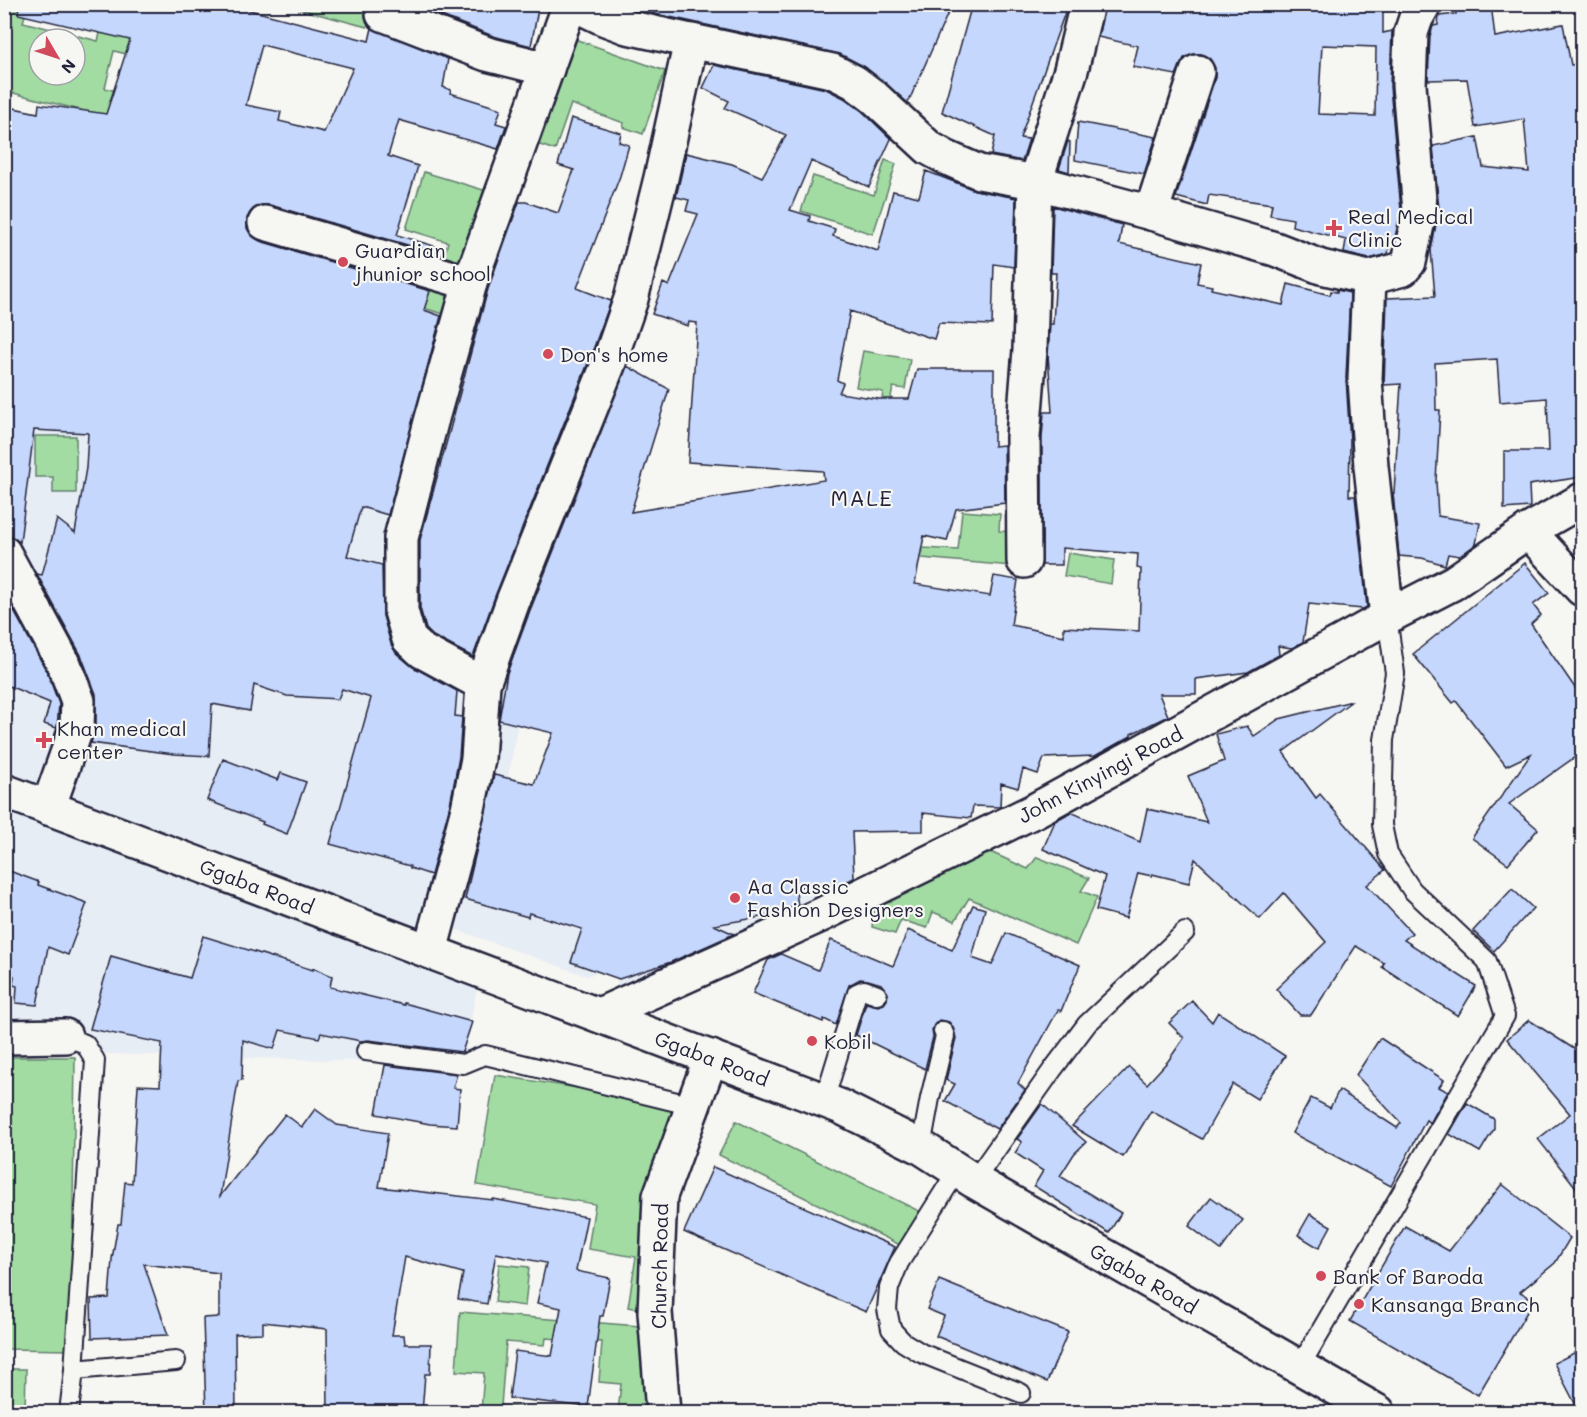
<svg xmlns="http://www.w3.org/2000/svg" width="1587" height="1417" viewBox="0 0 1587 1417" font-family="Mali,sans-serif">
	<rect width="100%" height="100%" fill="#f6f6f2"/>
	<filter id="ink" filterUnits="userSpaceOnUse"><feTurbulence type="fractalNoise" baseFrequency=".0167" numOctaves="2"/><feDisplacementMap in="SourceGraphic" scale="12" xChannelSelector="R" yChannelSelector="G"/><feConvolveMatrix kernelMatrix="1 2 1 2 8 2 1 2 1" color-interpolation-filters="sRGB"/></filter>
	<g filter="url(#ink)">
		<!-- built -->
		<path fill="#e7edf5" d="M5 128 458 286 401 611 478 682 496 599 539 606 488 888 446 877 445 880 626 925 812 878 823 899 617 997V964L587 976 437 923 435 932 480 970 463 1064 5 1051Z"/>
		<!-- green -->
		<g fill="#a2dca2" stroke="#627f6e" stroke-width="1.5" fill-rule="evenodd">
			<path d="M12 5H28L23 22 98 41 102 26 140 36 135 56 114 51 105 88 123 93 116 119 5 91V33ZM39 39H75V75H39Z"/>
			<path d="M301 5H373L367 27 299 9Z"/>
			<path d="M569 37 665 71 643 134 623 127 624 123 571 104 555 150 531 142Z"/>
			<path d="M885 160 896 164 873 234 801 211 813 176 874 195Z"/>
			<path d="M424 172 490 192 467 267 443 260 448 242 406 229Z"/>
			<path d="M403 277 466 283 433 391 422 387 444 314 396 300Z"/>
			<path d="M863 351 910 359 905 389 893 387 889 406 881 405 883 392 856 387Z"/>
			<path d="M35 436H76V493H53V477H35Z"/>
			<path d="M962 511 1000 514 999 531 1015 532 1012 566 922 558 923 548 958 550Z"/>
			<path d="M1068 553 1114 560 1111 584 1064 576Z"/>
			<path d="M988 851 1028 869 1037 857 1089 878 1081 891 1097 897 1076 945 969 898 955 921 933 912 927 928 901 920 895 934 872 927 874 907Z"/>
			<path d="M5 1057H75L71 1350 5 1349Z"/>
			<path d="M495 1075 674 1103 641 1309 628 1307 636 1257 588 1249 595 1204 477 1185Z"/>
			<path d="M736 1121 919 1211 902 1246 719 1155Z"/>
			<path d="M499 1264 529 1267 525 1306 495 1302Z"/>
			<path d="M460 1312 652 1327 645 1412H618L621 1384 599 1382 602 1342 546 1338 545 1345 506 1342 501 1406 545 1409V1412H481L484 1373 456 1371Z"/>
			<path d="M5 1369H26L25 1412H5Z"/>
		</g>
		<!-- building -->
		<g fill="#c5d7fc" stroke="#22223b" stroke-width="1.5" fill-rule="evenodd">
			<path d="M19 4H227L369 41 372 28 448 59 443 87 451 90 450 93 501 109 496 123 506 126 498 149 399 120 388 156 418 166 397 235 444 249 442 255 270 205H261L253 209 247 218V228L251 235 260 241 430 291 424 310 441 316 388 515 361 507 347 556 382 565 383 616 391 644 396 653 413 667 457 691 455 716 462 717 459 757 450 805 431 875 410 868V866L330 844 371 698 342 689 338 699 287 696 254 685 250 711 212 704 209 756 174 754 91 743 96 727V694L81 655 37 574 42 575 57 519 75 533 86 468 88 433 34 430 20 542 4 534V106L38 113 39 104 106 114 130 40 18 14ZM262 45 353 68 324 132 279 121 281 112 246 105Z"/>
			<path d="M411 4H539L531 46 493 36Z"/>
			<path d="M634 4H952L908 103 865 67 840 54 656 14Z"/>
			<path d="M972 4H1068L1020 138 1029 139 1022 161 991 155 995 136 942 112Z"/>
			<path d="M1105 4H1383V33L1392 31 1390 87 1401 210 1394 242H1390L1388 254 1369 259 1344 253 1346 240 1292 226 1293 219 1270 215 1272 204 1209 195 1207 205 1176 197 1215 78V68L1210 59 1202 54H1194L1184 58 1176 75 1133 67 1138 46 1098 37ZM1322 45 1376 47 1375 116 1318 114Z"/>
			<path d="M1455 4H1491L1495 37 1563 24 1571 65 1582 64V477L1529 485 1530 507 1504 509V451H1549L1547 398 1500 402 1497 359 1435 363 1436 410H1440L1436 481 1438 516 1480 523 1476 544 1460 556 1448 554 1445 565 1422 558 1399 556 1393 493H1394L1401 384 1384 385 1387 298 1435 296 1431 250 1439 209 1433 146 1477 137 1483 167 1529 172 1524 119 1475 127 1467 79 1428 80 1430 36 1433 26 1438 25 1439 16 1456 14Z"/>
			<path d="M714 65 826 89 844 98 862 111 891 139 869 187 811 161 790 210 810 216 809 221 835 229 833 236 878 251 893 191 919 197 926 171 975 190 1016 198 1014 267 994 264 992 325 939 323 934 339 850 311 837 380 843 383 839 393 879 399H909L917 369H994V446L1004 445 1005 503 956 509 947 541 924 536 915 584 990 596 994 576 1018 580 1011 625 1064 636V627L1139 631 1141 569 1137 568 1138 554 1062 548V565H1042V438L1044 412H1052L1048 355 1050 324H1053L1056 273H1051L1053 206 1122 225 1119 244 1201 263 1197 283 1212 286 1211 289 1283 305 1288 284 1330 295 1331 291 1337 292V290L1350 293 1346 378 1350 441 1349 496H1355L1367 607 1363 609 1309 604 1303 642 1292 648 1278 646 1279 655 1248 672 1196 679V694H1159L1168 716 1131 734V736L1095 756 1044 758 1038 774 1023 769 1018 788 1001 783 1000 807 973 806 971 818 923 813V831L852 832 854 878 840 885 795 887 798 905 782 912 771 913 772 915 714 925 734 934 671 962 619 979 571 962 582 929 529 913 528 917 465 899 494 775 534 784 553 733 499 720 507 673 531 608 627 366 669 389 631 512 824 480 823 471 688 462 697 323 689 322 688 326 652 314 663 283 669 286 698 214 686 211 689 200 676 197 686 153 732 164 762 177 786 135 725 108 729 101 703 88Z"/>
			<path d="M571 118 621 133 619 142 629 145 620 176 577 288 611 301 590 358 496 594 473 657 433 636 426 629 420 608V540L488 289 519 202H526L558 213 574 170 558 165Z"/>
			<path d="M1078 122 1156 137 1144 174 1075 160Z"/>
			<path d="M1068 141 1070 142 1069 172 1059 169Z"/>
			<path d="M1525 563 1549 593 1533 605 1541 615 1531 624 1582 698V752L1509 804 1538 829 1508 864 1472 838 1531 754 1506 766 1456 701 1453 703 1413 654Z"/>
			<path d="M4 593 47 672 59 704 57 728 44 724 50 703 4 684Z"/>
			<path d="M1352 701 1283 752 1316 798 1320 794 1385 870 1367 885 1412 933 1404 940 1476 986 1458 1016 1382 967 1384 963 1356 946 1311 1015H1300L1276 989 1326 942 1284 893 1260 919 1195 859 1189 883 1152 874V876L1138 873 1126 918 1096 910 1105 876 1043 849 1055 821 1071 812 1140 842 1147 809 1207 822 1188 776 1224 761 1216 734 1247 726 1254 736 1279 719Z"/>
			<path d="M223 759 278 780 281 773 306 782 287 834 262 824 263 822 207 800Z"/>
			<path d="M4 869 39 882 38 885 87 903 68 955 48 947 37 1005 16 1003 17 986 13 985 14 976H4Z"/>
			<path d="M1512 889 1533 908 1494 951 1473 931Z"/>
			<path d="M973 905 985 909 972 958 992 965 1006 933 1080 965 1061 1011 1058 1010 1018 1083 1025 1090 997 1129 945 1101 955 1084 946 1080 956 1038 953 1027 949 1022 939 1020 934 1025 932 1030 933 1037 925 1069 856 1035 866 1003 878 1006 884 1004 887 1000 888 993 881 984 868 980 860 979 849 985 836 1025 824 1019 823 1022 753 993 768 960 781 954 818 970 831 940 893 966 908 930 952 950Z"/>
			<path d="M203 936 313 970V968L332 976 330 987 404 1005V1003L472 1022 462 1052 368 1040 361 1041 321 1033 319 1038 280 1030 274 1049 243 1040 242 1080 238 1081 220 1196 285 1114 302 1127 315 1109 337 1125 388 1133 379 1187 493 1200V1199L587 1217 576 1271 610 1278 603 1316H600L588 1407 509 1398 515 1351 552 1356 561 1308 537 1303 546 1263 496 1253 487 1304 458 1299 463 1273 405 1257 392 1335H404L405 1344H431L430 1374H425L422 1413H328L327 1329 263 1322V1333L235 1334 236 1413H206L203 1318 219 1317V1273L144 1264 168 1335 92 1338 91 1299 109 1298 112 1259 118 1224H121L125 1182 132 1183 138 1085 160 1086 162 1043 90 1029 111 956 190 978Z"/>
			<path d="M1192 1001 1212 1022 1218 1012 1285 1056 1257 1099 1233 1084 1202 1139 1151 1111 1123 1157 1072 1126 1129 1067 1147 1084 1168 1061 1184 1038 1169 1023Z"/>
			<path d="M1529 1020 1582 1054V1195L1538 1139 1570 1114 1507 1039Z"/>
			<path d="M1380 1038 1444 1080 1439 1087 1448 1092 1430 1123 1426 1120 1391 1186 1292 1133 1311 1098 1330 1108 1339 1090 1397 1128 1401 1123 1356 1075Z"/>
			<path d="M385 1065 457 1074 453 1088 460 1089 457 1126 430 1124 376 1114Z"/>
			<path d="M1467 1103 1494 1119V1129L1480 1152 1449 1134Z"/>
			<path d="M1042 1104 1086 1142 1074 1154 1060 1176 1121 1213 1109 1233 1034 1186 1043 1171 1015 1153 1022 1142 1017 1139Z"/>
			<path d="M713 1167 895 1247 866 1312 684 1232Z"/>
			<path d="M1502 1184 1570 1238 1555 1263 1520 1292 1534 1300 1478 1395 1350 1321 1405 1226 1449 1251Z"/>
			<path d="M1211 1197 1243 1220 1221 1250 1189 1226Z"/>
			<path d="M1310 1214 1331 1226 1319 1248 1298 1235Z"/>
			<path d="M939 1280 1068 1332 1047 1382 936 1336 944 1316 927 1309Z"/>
			<path d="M1582 1349V1413H1580L1554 1363Z"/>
		</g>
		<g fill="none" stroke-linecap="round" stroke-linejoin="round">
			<!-- service casing -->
			<g stroke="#22223b" stroke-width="22">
				<g id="service">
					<path d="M65 1036 85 1044 95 1060 74 1370 176 1361"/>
					<path d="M366 1051 463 1064 485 1055 693 1106"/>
					<path d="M824 1101 857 993 864 990 877 995"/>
					<path d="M921 1147 930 1098 945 1036 943 1031"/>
					<path d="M957 1171 899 1263 889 1288 887 1309 891 1329 903 1342 921 1353 1021 1393"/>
					<path d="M974 1181 1053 1069 1087 1024 1185 932"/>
					<path d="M1299 1368 1505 1016 1487 961 1412 890 1388 854 1382 825 1384 740 1395 673 1387 617"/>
					<path d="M69 1412 74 1370"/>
				</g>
			</g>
			<!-- minor casing -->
			<g stroke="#22223b" stroke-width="38">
				<g id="minor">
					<path d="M383 14 487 54 547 69"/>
					<path d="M691 41 832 71 854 82 874 97 929 148 947 158 979 172 1035 182 1151 213 1275 249 1321 267 1369 278 1403 269 1409 262 1420 211 1409 85 1411 33 1416 18 1424 4"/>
					<path d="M1151 213 1197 72"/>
					<path d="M265 223 470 283"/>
					<path d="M1369 278 1365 379 1371 466 1387 617"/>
					<path d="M1528 531 1582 589"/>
					<path d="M4 553 64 664 78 701 77 726 48 808"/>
					<path d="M1024 561 1023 437 1030 350 1035 182 1071 70 1087 4"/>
					<path d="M483 684 422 651 409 639 401 611V538L431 422 470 283 570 4"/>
					<path d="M430 951 468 809 478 759 483 684 513 601 608 365 631 299 661 178 691 41 627 27 603 18 574 4"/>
					<path d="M599 1015 821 915 1034 811 1387 617 1453 583 1528 531 1582 500"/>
					<path d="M4 1037 65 1036"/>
					<path d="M663 1412 655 1312 660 1196 711 1057"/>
				</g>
			</g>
			<!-- secondary casing -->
			<g stroke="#22223b" stroke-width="38">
				<path id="secondary" d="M4 791 839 1106 921 1147 974 1181 1378 1412"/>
			</g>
			<!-- service -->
			<use href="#service" stroke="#f6f6f2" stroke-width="18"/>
			<!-- minor -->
			<use href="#minor" stroke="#f6f6f2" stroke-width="33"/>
			<!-- secondary -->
			<use href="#secondary" stroke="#f6f6f2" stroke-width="33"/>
		</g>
	</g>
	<!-- markers -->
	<g fill="#d1495b" stroke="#f6f6f2" stroke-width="2">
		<path d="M1331 219h6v6h6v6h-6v6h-6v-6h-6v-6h6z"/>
		<circle cx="343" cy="262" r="6"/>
		<circle cx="548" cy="354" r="6"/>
		<path d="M41 731h6v6h6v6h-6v6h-6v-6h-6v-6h6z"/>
		<circle cx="735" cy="898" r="6"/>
		<circle cx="812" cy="1041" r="6"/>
		<circle cx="1321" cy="1276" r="6"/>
		<circle cx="1359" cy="1304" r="6"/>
	</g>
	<g text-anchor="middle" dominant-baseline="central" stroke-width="4.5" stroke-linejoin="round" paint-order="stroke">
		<!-- poi labels -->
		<g font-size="20" fill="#22223b" stroke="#f6f6f2" text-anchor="start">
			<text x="1348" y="216">Real Medical<tspan x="1348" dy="23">Clinic</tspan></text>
			<text x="355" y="250">Guardian<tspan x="355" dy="23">jhunior school</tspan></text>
			<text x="560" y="354">Don's home</text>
			<text x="57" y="728">Khan medical<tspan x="57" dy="23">center</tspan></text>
			<text x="747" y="886">Aa Classic<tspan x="747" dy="23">Fashion Designers</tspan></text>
			<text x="824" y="1041">Kobil</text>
			<text x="1333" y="1276">Bank of Baroda</text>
			<text x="1371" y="1304">Kansanga Branch</text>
		</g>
		<!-- street labels -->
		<g font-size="20" fill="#22223b" stroke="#f6f6f2">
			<text transform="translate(1100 774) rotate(-28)">John Kinyingi Road</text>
			<text transform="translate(257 886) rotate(21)">Ggaba Road</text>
			<text transform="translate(712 1058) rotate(21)">Ggaba Road</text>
			<text transform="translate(659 1266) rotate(-89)">Church Road</text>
			<text transform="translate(1144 1278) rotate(30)">Ggaba Road</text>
		</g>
		<!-- quarter labels -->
		<g font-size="22" letter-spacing="1.5" fill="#22223b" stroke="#f6f6f2">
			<text x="862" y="497">MALE</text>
		</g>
	</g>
	<!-- margin -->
	<rect width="1587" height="1417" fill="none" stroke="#f6f6f2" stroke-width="24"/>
	<rect x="12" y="12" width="1563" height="1393" fill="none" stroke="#22223b" stroke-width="2" filter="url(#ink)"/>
	<!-- north arrow -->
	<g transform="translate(57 57) rotate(129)"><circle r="28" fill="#f6f6f2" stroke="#a1a1a9" stroke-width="1.5"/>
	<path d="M0-4.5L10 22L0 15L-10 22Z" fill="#d1495b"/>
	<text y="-9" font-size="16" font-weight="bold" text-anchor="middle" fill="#22223b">N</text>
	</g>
</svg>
